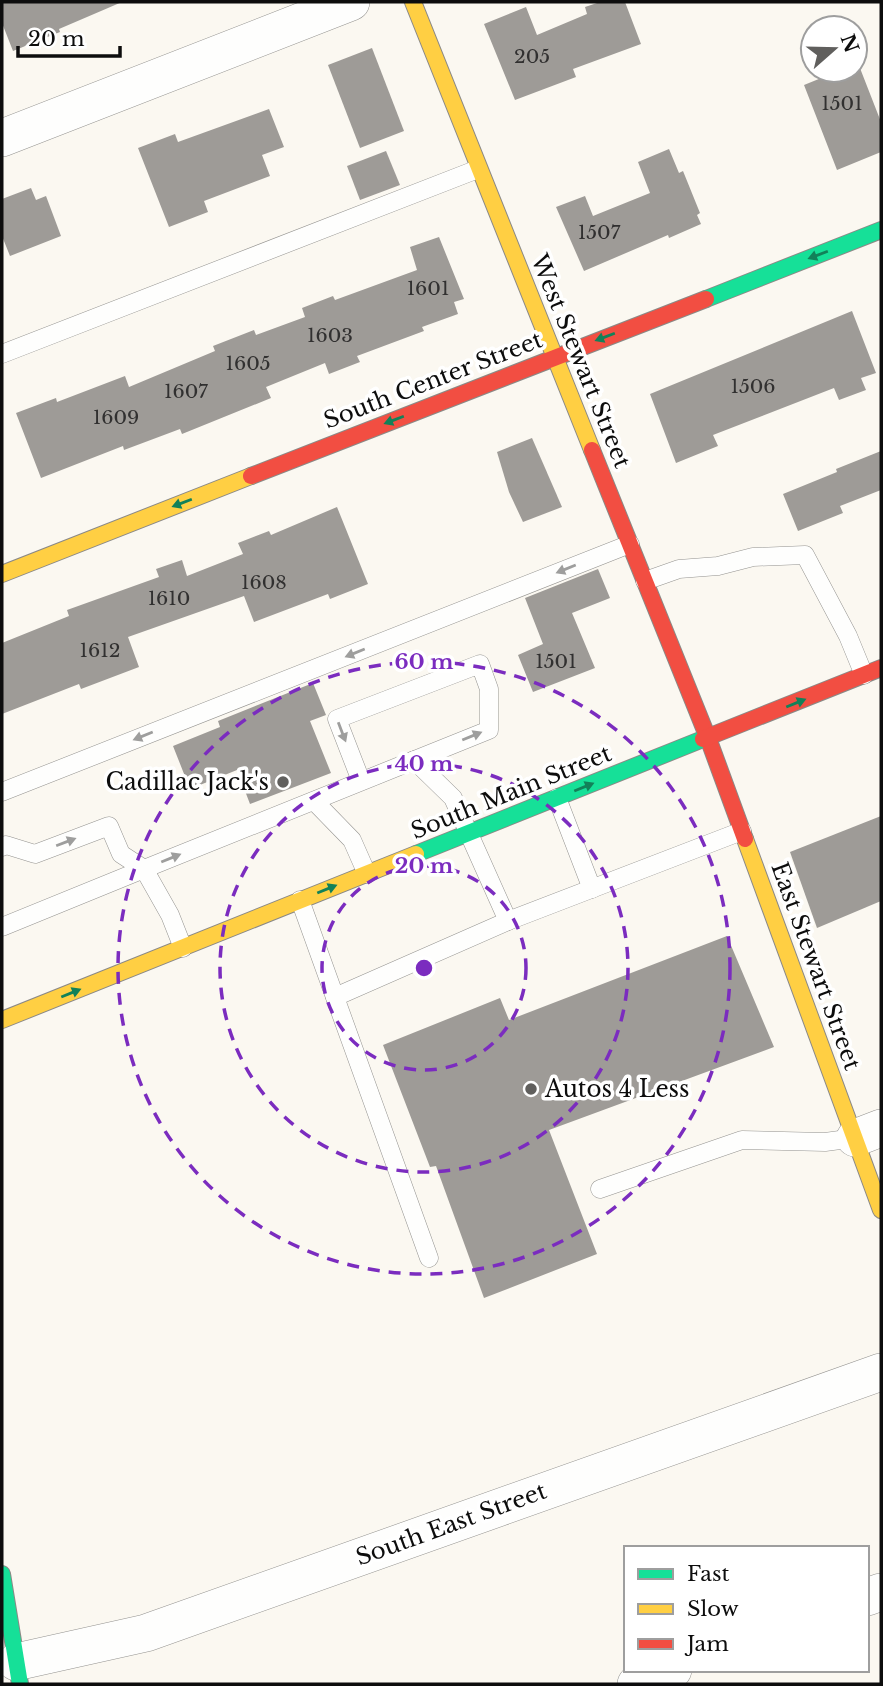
<svg xmlns="http://www.w3.org/2000/svg" width="883" height="1686" font-family="'Libre Baskerville',serif">
<rect width="100%" height="100%" fill="#fbf8f1"/>
<g fill="#9e9b97">
<path d="M2,2H122L59,29L60,32L13,51L2,23Z"/>
<path d="M600,2H625L641,44L573,69L576,77L515,100L484,24L526,7L537,35L587,14L585,7Z"/>
<path d="M372,48L404,131L360,148L328,65Z"/>
<path d="M858,63L881,122V152L837,170L804,85L841,70H855V65Z"/>
<path d="M269,109L284,147L262,155L270,176L204,201L208,212L169,227L138,148L175,134L178,142Z"/>
<path d="M669,149L679,173L683,171L700,213L697,215L701,224L669,238L668,235L584,271L556,207L585,196L593,216L650,193L638,162Z"/>
<path d="M386,151L400,185L360,200L347,166Z"/>
<path d="M31,188L36,200L46,196L61,236L10,256L2,236V199Z"/>
<path d="M439,237L464,299L454,302L458,314L422,327L424,331L357,356L360,362L329,374L325,363L266,387L271,398L182,434L180,429L124,450L123,446L41,478L16,413L56,398L57,402L125,376L129,387L215,351L213,346L254,330L256,335L305,317L302,308L333,296L335,300L417,270L410,247Z"/>
<path d="M852,311L876,373L861,378L866,390L839,400L834,388L713,435L718,446L676,463L650,394Z"/>
<path d="M532,438L562,507L523,522L509,492L497,452Z"/>
<path d="M881,451V490L840,506L843,513L798,531L783,494L837,472L836,469Z"/>
<path d="M337,507L368,584L330,599L328,594L254,622L244,596L128,637L139,667L81,689L79,684L2,714V643L69,616L67,610L159,577L156,569L182,560L187,576L243,554L238,543L269,531L271,535Z"/>
<path d="M598,569L610,598L572,613L595,668L533,692L518,655L543,644L525,598Z"/>
<path d="M313,683L326,715L310,721L331,773L250,804L237,770L190,789L173,746L220,727L218,721Z"/>
<path d="M881,816V901L817,928L790,852Z"/>
<path d="M727,936L774,1047L549,1130L597,1254L484,1298L436,1166L430,1167L383,1045L500,998L509,1020Z"/>
</g>
<g fill="none" stroke-linecap="round" stroke-linejoin="round">
<g stroke="#949390" stroke-width="19">
<g id="lane">
<path d="M2,354L478,169"/>
<path d="M645,581L679,569L718,566L753,557L805,555L848,636L864,675"/>
<path d="M414,760L453,798L508,921L742,831"/>
<path d="M2,792L630,544"/>
<path d="M557,798L592,889"/>
<path d="M314,801L352,840L367,874"/>
<path d="M2,847L6,845L35,854L109,826L121,854L144,869"/>
<path d="M300,900L429,1258"/>
<path d="M2,927L144,869"/>
<path d="M183,948L170,915L144,869L489,730V689L480,664L337,719L361,781"/>
<path d="M335,997L508,921"/>
<path d="M600,1189L742,1140L825,1142L855,1138"/>
</g>
</g>
<g stroke="#949390" stroke-width="38">
<g id="street">
<path d="M2,138L351,2"/>
<path d="M855,1138L881,1128"/>
<path d="M867,1597L881,1592"/>
<path d="M16,1662L146,1633L881,1372"/>
<path d="M636,1684L673,1670"/>
</g>
</g>
<g stroke="#8b8986" stroke-width="18">
<g id="fast">
<path d="M706,299L881,230"/>
<path d="M416,854L703,739"/>
<path d="M2,1574L20,1684"/>
</g>
</g>
<g stroke="#8b8986" stroke-width="18">
<g id="slow">
<path d="M413,2L592,450"/>
<path d="M2,574L251,476"/>
<path d="M745,839L881,1210"/>
<path d="M2,1020L416,854"/>
</g>
</g>
<g stroke="#8b8986" stroke-width="18">
<g id="jam">
<path d="M592,450L708,738L745,839"/>
<path d="M251,476L706,299"/>
<path d="M703,739L881,668"/>
</g>
</g>
<use href="#lane" stroke="#fefefd" stroke-width="18"/>
<use href="#street" stroke="#fefefd" stroke-width="37"/>
<use href="#fast" stroke="#16e098" stroke-width="16"/>
<use href="#slow" stroke="#ffcf43" stroke-width="16"/>
<use href="#jam" stroke="#f24e42" stroke-width="16"/>
</g>
<defs><path id="oneway-solid" d="M-6-.8H1V-3.2L6.5 0L1 3.2V.8H-6Z" transform="scale(1.75)"/></defs>
<g fill="#128159">
<use href="#oneway-solid" transform="translate(818 255) rotate(159)"/>
<use href="#oneway-solid" transform="translate(605 337) rotate(159)"/>
<use href="#oneway-solid" transform="translate(394 420) rotate(159)"/>
<use href="#oneway-solid" transform="translate(182 503) rotate(159)"/>
<use href="#oneway-solid" transform="translate(796 703) rotate(-22)"/>
<use href="#oneway-solid" transform="translate(584 787) rotate(-22)"/>
<use href="#oneway-solid" transform="translate(327 889) rotate(-22)"/>
<use href="#oneway-solid" transform="translate(71 993) rotate(-22)"/>
</g>
<g fill="#9e9e9d">
<use href="#oneway-solid" transform="translate(566 569) rotate(158)"/>
<use href="#oneway-solid" transform="translate(355 653) rotate(158)"/>
<use href="#oneway-solid" transform="translate(342 732) rotate(69)"/>
<use href="#oneway-solid" transform="translate(143 736) rotate(158)"/>
<use href="#oneway-solid" transform="translate(472 736) rotate(-22)"/>
<use href="#oneway-solid" transform="translate(66 842) rotate(-21)"/>
<use href="#oneway-solid" transform="translate(171 858) rotate(-22)"/>
</g>
<g fill="none" stroke="#7b2cbf" stroke-width="3.5" stroke-dasharray="12 9">
<circle cx="424" cy="968" r="102"/>
<circle cx="424" cy="968" r="204"/>
<circle cx="424" cy="968" r="306"/>
</g>
<g fill="#605f5d" stroke="#fff" stroke-width="2.5">
<circle cx="283" cy="782" r="7"/>
<circle cx="531" cy="1089" r="7"/>
</g>
<g text-anchor="middle" stroke-width="7" stroke-linejoin="round" paint-order="stroke">
<g font-size="19" fill="#313030">
<text x="532" y="63">205</text>
<text x="842" y="110">1501</text>
<text x="599" y="239">1507</text>
<text x="428" y="295">1601</text>
<text x="330" y="342">1603</text>
<text x="248" y="370">1605</text>
<text x="753" y="393">1506</text>
<text x="186" y="398">1607</text>
<text x="116" y="424">1609</text>
<text x="264" y="589">1608</text>
<text x="169" y="605">1610</text>
<text x="100" y="657">1612</text>
<text x="556" y="668">1501</text>
</g>
<g font-size="23" fill="#0d0d0d" stroke="#fff">
<text transform="translate(581 361) rotate(68)" y="8">West Stewart Street</text>
<text transform="translate(433 380) rotate(-21)" y="8">South Center Street</text>
<text transform="translate(511 792) rotate(-22)" y="8">South Main Street</text>
<text transform="translate(816 966) rotate(70)" y="8">East Stewart Street</text>
<text transform="translate(451 1524) rotate(-20)" y="8">South East Street</text>
</g>
<g font-size="23" fill="#0d0d0d" stroke="#fff" text-anchor="end">
<text x="269" y="790">Cadillac Jack's</text>
<text x="545" y="1097" text-anchor="start">Autos 4 Less</text>
</g>
</g>
<circle cx="424" cy="968" r="10" fill="#7b2cbf" stroke="#fff" stroke-width="3.5"/>
<g font-size="21" text-anchor="middle" font-weight="bold" fill="#7b2cbf" stroke="#fff" stroke-width="7" stroke-linejoin="round" paint-order="stroke">
<text x="424" y="669">60 m</text>
<text x="424" y="771">40 m</text>
<text x="424" y="873">20 m</text>
</g>
<rect width="883" height="1686" fill="none" stroke="#0d0d0d" stroke-width="7"/>
<rect x="624" y="1546" width="245" height="126" fill="#ffffff" stroke="#9e9e9e" stroke-width="2"/>
<rect x="638" y="1569" width="35" height="10" fill="#16e098" stroke="#9e9e9e" stroke-width="2"/>
<text x="687" y="1581" font-size="21" fill="#0d0d0d">Fast</text>
<rect x="638" y="1604" width="35" height="10" fill="#ffcf43" stroke="#9e9e9e" stroke-width="2"/>
<text x="687" y="1616" font-size="21" fill="#0d0d0d">Slow</text>
<rect x="638" y="1639" width="35" height="10" fill="#f24e42" stroke="#9e9e9e" stroke-width="2"/>
<text x="687" y="1651" font-size="21" fill="#0d0d0d">Jam</text>
<g transform="translate(834 49) rotate(70)"><circle r="33" fill="#ffffff" stroke="#9e9e9e" stroke-width="2"/>
<path d="M0-5L12 26L0 18L-12 26Z" fill="#605f5d"/>
<text y="-10" font-size="19" font-weight="bold" text-anchor="middle" fill="#0d0d0d">N</text>
</g>
<path d="M18 46v10h102v-10" fill="none" stroke="#0d0d0d" stroke-width="3.5"/>
<text x="28" y="46" font-size="21" fill="#0d0d0d" stroke="#ffffff" stroke-width="5" paint-order="stroke">20 m</text>
</svg>
